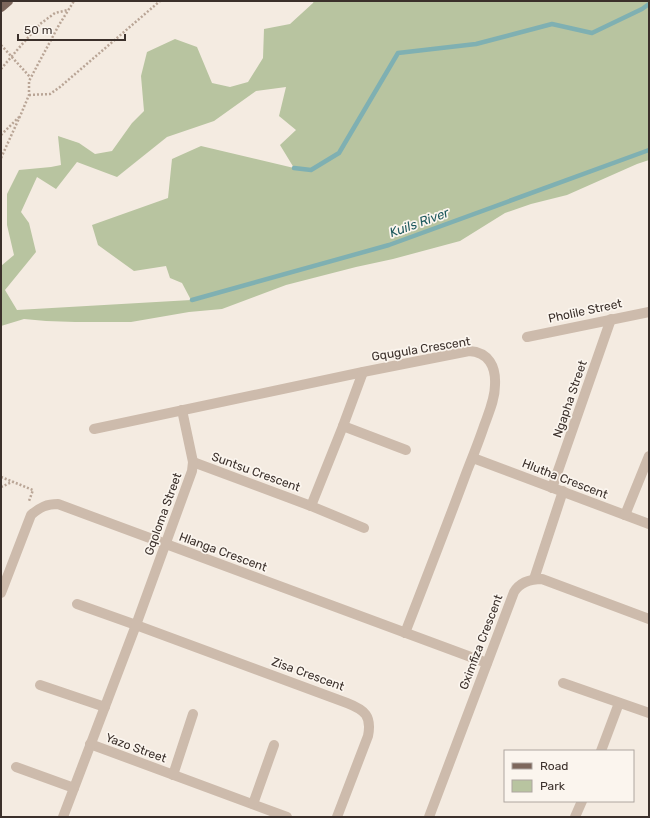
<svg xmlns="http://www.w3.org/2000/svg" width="650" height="818" font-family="Rubik,sans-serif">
<rect width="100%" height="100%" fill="#f4ebe1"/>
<path fill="#b8c4a0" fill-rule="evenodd" d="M314,1H649V160L637,164L567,195L531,204L505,213L460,241L393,259L356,267L286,285L222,309L189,312L131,322H75L46,321L24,319L1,326V266L14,255L7,225V194L19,170L51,167L61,165L58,136L79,143L95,154L112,151L132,123L144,111L141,76L147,52L175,39L197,47L212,83L230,87L248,82L263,58L264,29L290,24L313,3ZM286,87L279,116L296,130L280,145L294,168L201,146L172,159L168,198L92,225L98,245L134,271L166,266L170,278L182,283L191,300L17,310L5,290L36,252L29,223L21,212L37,177L56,189L77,162L117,177L167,137L214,121L256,91Z"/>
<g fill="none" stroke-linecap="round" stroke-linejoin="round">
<g stroke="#7fb0b2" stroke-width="4.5">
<path d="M294,168L311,170L339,153L398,53L476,44L552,24L592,33L642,9L649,4"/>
<path d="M192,300L389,245L649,150"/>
</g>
<g stroke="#b9a596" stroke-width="2.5" stroke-dasharray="2 2" stroke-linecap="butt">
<path d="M1,45L30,77"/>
<path d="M1,69L18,49L40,24L55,13L68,10"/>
<path d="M29,95L50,94L60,87L160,1"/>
<path d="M1,135L19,117"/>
<path d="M1,158L21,114L29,95V81L59,25L74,1"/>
<path d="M1,477L33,490L29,501"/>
<path d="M1,487L12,482"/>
</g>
<g stroke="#cdbbac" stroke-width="10">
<path d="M527,337L649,312"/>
<path d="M343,426L406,450"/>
<path d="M94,429L363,372L469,351C489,352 496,367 495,385C495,399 489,412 484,426C479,441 473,456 467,471C447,525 426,579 405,633"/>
<path d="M473,458L649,524"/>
<path d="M193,462L311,506L364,528"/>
<path d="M552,488L611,319"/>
<path d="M311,506L343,426L363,372"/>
<path d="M625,515L649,456"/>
<path d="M534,579L563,491"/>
<path d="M1,593L31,515C40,507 47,504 58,504L487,663"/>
<path d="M77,604L136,625L347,703C365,710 372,716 368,736L337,817"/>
<path d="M563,683L649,713"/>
<path d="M40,685L105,707"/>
<path d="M90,744L287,817"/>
<path d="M601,751L619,703"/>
<path d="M16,767L74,788"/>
<path d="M173,775L193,714"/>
<path d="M253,804L274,745"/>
<path d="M63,817L136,625L192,471L193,462L182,410"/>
<path d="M429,817L514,592C520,582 530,579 542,579L649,619"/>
<path d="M575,817L582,801"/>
</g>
<path stroke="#7d675c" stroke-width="10" d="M1,7L8,1"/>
</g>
<g text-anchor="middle" stroke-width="3.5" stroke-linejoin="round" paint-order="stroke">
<g font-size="12" fill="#3b302b" stroke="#fbf5ee">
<text transform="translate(585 311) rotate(-12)" y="4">Pholile Street</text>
<text transform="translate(421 349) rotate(-9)" y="4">Gqugula Crescent</text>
<text transform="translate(570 399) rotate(-71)" y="4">Ngapha Street</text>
<text transform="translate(256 472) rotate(20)" y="4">Suntsu Crescent</text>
<text transform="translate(565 479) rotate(21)" y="4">Hlutha Crescent</text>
<text transform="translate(163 514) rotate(-70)" y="4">Gqoloma Street</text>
<text transform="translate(223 552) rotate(20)" y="4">Hlanga Crescent</text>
<text transform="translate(481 642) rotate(-69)" y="4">Gximfiza Crescent</text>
<text transform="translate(308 674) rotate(20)" y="4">Zisa Crescent</text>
<text transform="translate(136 748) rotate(20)" y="4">Yazo Street</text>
</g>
<g font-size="13" font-style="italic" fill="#1f5a5e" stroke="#fbf5ee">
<text transform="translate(419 222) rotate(-20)" y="5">Kuils River</text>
</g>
</g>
<rect width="650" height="818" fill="none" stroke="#3b302b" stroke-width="4"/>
<rect x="504" y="750" width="130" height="52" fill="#fbf5ee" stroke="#aea6a0"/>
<rect x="512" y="763" width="20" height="6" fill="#7d675c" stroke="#aea6a0"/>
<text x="540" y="770" font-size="12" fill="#3b302b">Road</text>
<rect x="512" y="780" width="20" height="12" fill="#b8c4a0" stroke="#aea6a0"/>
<text x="540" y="790" font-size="12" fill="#3b302b">Park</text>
<path d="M18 34v6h107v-6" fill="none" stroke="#3b302b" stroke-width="2"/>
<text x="24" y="34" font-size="12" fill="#3b302b" stroke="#fbf5ee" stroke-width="3" paint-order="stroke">50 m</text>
</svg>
